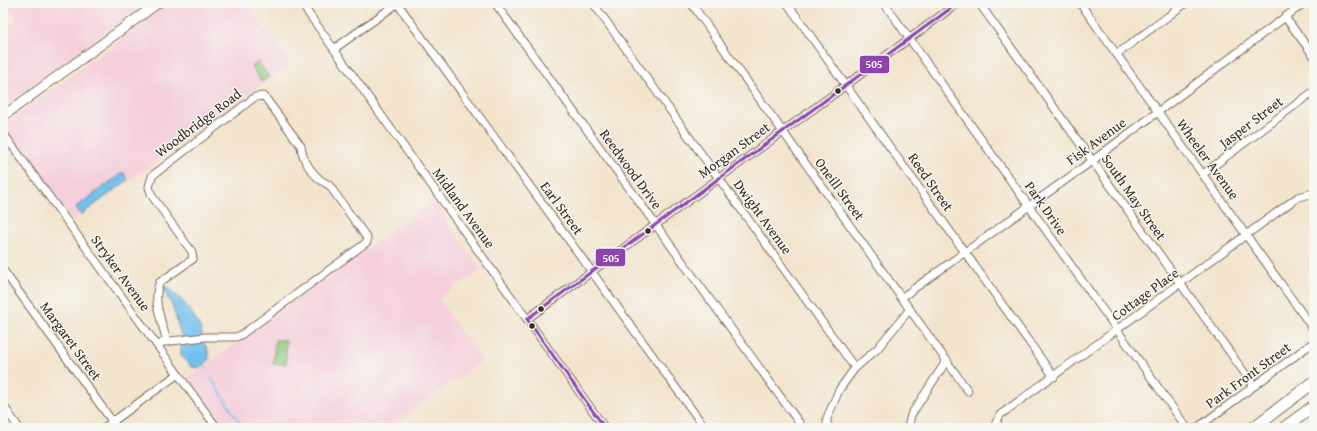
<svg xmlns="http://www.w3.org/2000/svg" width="1317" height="431" font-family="'Gentium Book Plus',serif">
<rect width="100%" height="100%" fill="#f6f6f2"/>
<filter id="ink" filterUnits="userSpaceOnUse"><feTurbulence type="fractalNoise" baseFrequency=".025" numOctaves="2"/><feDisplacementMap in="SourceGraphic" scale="8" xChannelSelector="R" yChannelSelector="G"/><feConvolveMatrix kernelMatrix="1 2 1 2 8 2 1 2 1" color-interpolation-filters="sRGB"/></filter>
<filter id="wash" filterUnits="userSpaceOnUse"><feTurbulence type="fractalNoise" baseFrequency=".012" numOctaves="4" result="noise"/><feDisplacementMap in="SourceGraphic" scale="16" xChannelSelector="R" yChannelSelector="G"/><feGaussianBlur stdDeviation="0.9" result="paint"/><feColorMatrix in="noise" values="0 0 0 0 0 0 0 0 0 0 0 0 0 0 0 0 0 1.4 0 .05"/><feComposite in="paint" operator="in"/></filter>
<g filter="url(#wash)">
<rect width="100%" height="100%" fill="#f3e4cd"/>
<g fill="#f5cfdb">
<path d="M5,3H145L3,107V32L18,20Z"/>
<path d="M170,3H245L290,64L73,221L6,129L5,125Z"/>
<path d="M3,141L11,152L3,158Z"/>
<path d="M432,201L481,269L438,299L482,360L388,428H222L187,379Z"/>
</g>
<g fill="#8ecc83" stroke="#647b50">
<path d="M258,62L269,77L262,82L251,67Z"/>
<path d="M275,340H286V364H273Z"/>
<path d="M1314,418V428H1301Z"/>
</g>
<g fill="#71c0ec" stroke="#567585">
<path d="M123,172L128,180L81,215L76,207Z"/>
<path d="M166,287C179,293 195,316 201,329C203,332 201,337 203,341C207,349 214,357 204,365C199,368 197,368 192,367L181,356V335L172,305L163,289Z"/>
</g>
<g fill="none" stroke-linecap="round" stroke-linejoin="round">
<g stroke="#71c0ec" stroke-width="1.5">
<path d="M203,365L206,369"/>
<path d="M211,378L243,428"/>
</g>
</g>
</g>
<g filter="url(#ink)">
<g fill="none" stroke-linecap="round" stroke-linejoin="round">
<g stroke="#7b6b5b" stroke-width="9">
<g id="minor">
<path d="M301,3L605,428"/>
<path d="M397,3L705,428"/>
<path d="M495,3L803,428"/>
<path d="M593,3L855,368"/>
<path d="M691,3L968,391"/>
<path d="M787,3L1054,377"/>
<path d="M884,3L1187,428"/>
<path d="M979,3L1254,386"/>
<path d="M1080,3L1314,330"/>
<path d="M1285,17L1314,56"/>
<path d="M334,49L398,3"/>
<path d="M1117,54L1186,3"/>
<path d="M3,133L217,428"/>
<path d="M1203,174L1314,91"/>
<path d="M3,270L117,428"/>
<path d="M901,298L1092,161L1304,3"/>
<path d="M527,319L958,3"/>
<path d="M158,346L163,342L205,337H236L241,335L367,242V238L329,185C315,179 302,161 301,146L264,96L255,97L152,176L149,187L152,196L192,252L193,259L160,282C151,300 163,324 167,342"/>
<path d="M3,405L19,428"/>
<path d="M104,428L178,374"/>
<path d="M827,428V418L839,390L855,368L877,349L910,309"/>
<path d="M908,428L911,415L947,360"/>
<path d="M997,428L996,423L1000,415L1298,197L1314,193"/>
<path d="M1197,428L1314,342"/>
</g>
</g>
<g stroke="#7b6b5b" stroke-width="11">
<path id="major" d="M3,116L158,3"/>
</g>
<g stroke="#7b6b5b" stroke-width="13">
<g id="highway">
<path d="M1253,428L1314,382"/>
<path d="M1284,428L1314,406"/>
</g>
</g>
<use href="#minor" stroke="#fff" stroke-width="7"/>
<use href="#major" stroke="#fff" stroke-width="9"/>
<use href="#highway" stroke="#fff" stroke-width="11"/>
<g stroke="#f6f6f2" stroke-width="6">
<g id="bus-1">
<path d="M527,319L958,3"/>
<path d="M527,319L605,428"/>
</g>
</g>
<use href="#bus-1" stroke="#8e44ad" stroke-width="3"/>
</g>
</g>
<g fill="#3b2a1e" stroke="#f6f6f2" stroke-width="1.5">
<circle cx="838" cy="91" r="3.5"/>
<circle cx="648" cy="231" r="3.5"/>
<circle cx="541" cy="309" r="3.5"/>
<circle cx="532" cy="326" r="3.5"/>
</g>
<g text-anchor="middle" stroke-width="3" stroke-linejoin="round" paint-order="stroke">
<g font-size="14" fill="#3b2a1e" stroke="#f6f6f2">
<text transform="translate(1251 122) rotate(-37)" y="5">Jasper Street</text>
<text transform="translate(198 123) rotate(-37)" y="5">Woodbridge Road</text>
<text transform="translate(1096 141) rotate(-36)" y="5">Fisk Avenue</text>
<text transform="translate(734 150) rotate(-36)" y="5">Morgan Street</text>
<text transform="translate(1208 159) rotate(54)" y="5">Wheeler Avenue</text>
<text transform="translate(631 169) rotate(54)" y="5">Reedwood Drive</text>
<text transform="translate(931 182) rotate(55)" y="5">Reed Street</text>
<text transform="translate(840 189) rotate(54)" y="5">Oneill Street</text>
<text transform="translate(1134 197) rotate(55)" y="5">South May Street</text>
<text transform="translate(464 208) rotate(54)" y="5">Midland Avenue</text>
<text transform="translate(562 208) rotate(54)" y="5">Earl Street</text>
<text transform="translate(1046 208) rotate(55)" y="5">Park Drive</text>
<text transform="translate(763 217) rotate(54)" y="5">Dwight Avenue</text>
<text transform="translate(121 273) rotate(54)" y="5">Stryker Avenue</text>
<text transform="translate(1145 294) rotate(-36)" y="5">Cottage Place</text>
<text transform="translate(71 341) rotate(54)" y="5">Margaret Street</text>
<text transform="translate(1248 375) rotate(-36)" y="5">Park Front Street</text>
</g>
</g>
<g stroke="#f6f6f2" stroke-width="1.5">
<rect x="859" y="55" width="31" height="19" rx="4" fill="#8e44ad"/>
<rect x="595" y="248" width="31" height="19" rx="4" fill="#8e44ad"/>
</g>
<g font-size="11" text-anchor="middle" font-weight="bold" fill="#fff">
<text x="874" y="68">505</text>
<text x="611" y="262">505</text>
</g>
<rect width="1317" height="431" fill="none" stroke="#f6f6f2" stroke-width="16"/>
</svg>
